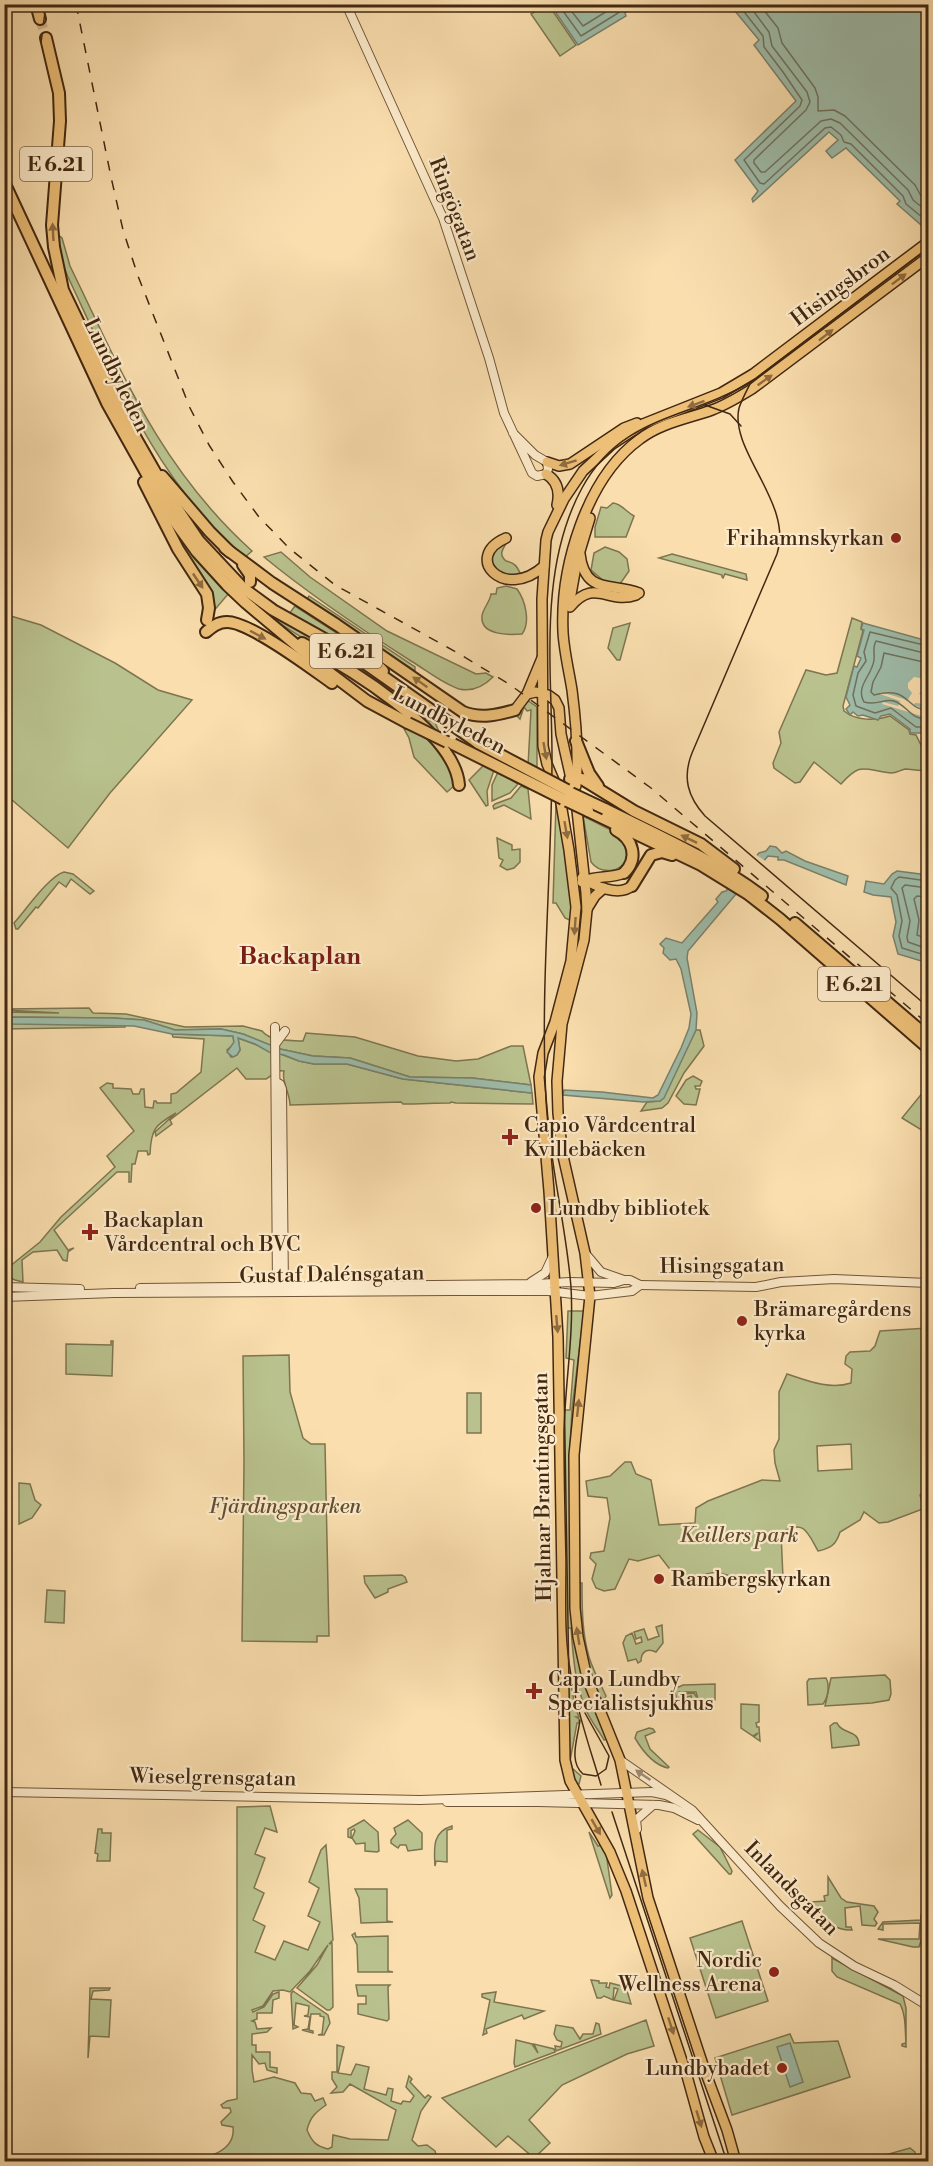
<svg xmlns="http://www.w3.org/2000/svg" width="933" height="2166" font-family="'Libre Bodoni',serif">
<rect width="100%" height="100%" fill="#fadeae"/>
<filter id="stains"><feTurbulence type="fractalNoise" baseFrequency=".00333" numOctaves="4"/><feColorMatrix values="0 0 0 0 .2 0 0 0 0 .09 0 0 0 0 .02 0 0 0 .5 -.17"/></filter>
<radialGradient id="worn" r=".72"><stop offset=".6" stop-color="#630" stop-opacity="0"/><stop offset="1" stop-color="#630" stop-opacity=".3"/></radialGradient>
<g fill="#b9c28e" stroke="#7e7550" stroke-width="1.5" fill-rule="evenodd">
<path d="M545,5H553L550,7L576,45L560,56L531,14Z"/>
<path d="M56,233L62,238L70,266C122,373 161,469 252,551L244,558C157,481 116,379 68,277L61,260Z"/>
<path d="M613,503C622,504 626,512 634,516L626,537H595V527L601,507L607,508Z"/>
<path d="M163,511L229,593L212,613Z"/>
<path d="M507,542C503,549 498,554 506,561C515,563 517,566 521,575L515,577L500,576L490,560L491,552Z"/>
<path d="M605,547L619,552L627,559L629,571L620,584L605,582L591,570L594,553Z"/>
<path d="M281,552L310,577L387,631L476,674L486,673L493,677C484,686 472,692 459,689C443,684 426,670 411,661C361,629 310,595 264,557Z"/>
<path d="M672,554L746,574L747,580L725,574L723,578L722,577V575L659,558Z"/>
<path d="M506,586L517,589C525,600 531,622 522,634C510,635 480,636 482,616C483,608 490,602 491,594H496L497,588Z"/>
<path d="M309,596L415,667V671L306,601Z"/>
<path d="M252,601L335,648L412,701L419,714L430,721L434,720L439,732L428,726L344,665L270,617L251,602Z"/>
<path d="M295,606L346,639L364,654L363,656L289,614Z"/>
<path d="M4,614L41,625L115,663L158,690L192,700L110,793L68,848L5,794Z"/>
<path d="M852,618L862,622L861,629L863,631L843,706L844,711C856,721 876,721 890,716L909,730L910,734L916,735L921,745L928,747V770C919,772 913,769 905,769C900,770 897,773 891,773C863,770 862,761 841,784L814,762L800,782L795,783L774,768L773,763L781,743L779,732L806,670L826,675L837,673Z"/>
<path d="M630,623L620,660H617L608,648L613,628Z"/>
<path d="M527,700L537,707V771L528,766L531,710L527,711L524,707L520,719L515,714Z"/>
<path d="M402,725C434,742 447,747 455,785L447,792L414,757L409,738Z"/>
<path d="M484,765L494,770L487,791L488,805L486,806L469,780Z"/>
<path d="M498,772L518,784L510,793L492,801V785Z"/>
<path d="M521,786L528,789L531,819L504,805L494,809L493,806L495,804L511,798Z"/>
<path d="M556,803L559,804L571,883L572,921L565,918L556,903H553Z"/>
<path d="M583,816L617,833L627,843C627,848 628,854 627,858C621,874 600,874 591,862Z"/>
<path d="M497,838L512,845V850L520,849V862L514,868L507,870L500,866L503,860L499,858Z"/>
<path d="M64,872L73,874L94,891L90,894L71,879L66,887L59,882L38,908L36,907L18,929H16L14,923C25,911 49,876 64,872Z"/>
<path d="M89,1008L93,1013L126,1014L185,1027L243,1026L262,1031C271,1042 290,1040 303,1041L306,1033L355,1037L418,1056L456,1061L478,1059L511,1046H523L531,1085L472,1078L410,1077L350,1058L313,1056L280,1049L243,1034L221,1029L175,1030L144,1020L113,1018L5,1017L4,1012L59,1013L5,1010V1009Z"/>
<path d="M5,1023L125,1025V1027L5,1029Z"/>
<path d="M696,1030H700L704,1046L684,1073L668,1103L662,1108L641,1111L647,1102L660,1101Z"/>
<path d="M172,1034L233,1036L234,1044L227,1050L231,1057L237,1055L240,1050L238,1038L299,1061L314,1064H347L403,1079L532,1093L533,1104L456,1103L451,1102L450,1103C434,1103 421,1104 403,1104L401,1102L290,1105C290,1093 281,1081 284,1071C276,1069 272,1076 266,1079H246L237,1068L170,1120L172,1124L156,1136L155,1132L176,1113C155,1125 151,1129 150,1154L148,1155L147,1151H138L135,1164H132L131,1182H129V1172H117L54,1230L68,1250L74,1248L68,1252L67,1261L63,1260L57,1250L33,1252L22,1260L23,1282L15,1280L5,1275L4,1271L40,1242L61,1217L115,1167L107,1156L134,1131L100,1088L107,1083L113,1084V1088L131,1089L133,1094H139L141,1089H144L145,1107L153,1108L154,1101H156L157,1103H171V1094L176,1093L201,1072L204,1039L173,1037Z"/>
<path d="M693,1076L702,1081L700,1086H695L696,1089H700L696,1105L684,1104L676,1096L686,1080Z"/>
<path d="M928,1086V1134L902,1118Z"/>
<path d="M568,1311H584L572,1409L570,1446L573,1627L578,1660L584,1679L607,1739L604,1740C599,1731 591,1721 587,1712C575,1686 573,1656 571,1628H565L564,1410H570L574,1360L566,1358Z"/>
<path d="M928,1328V1486L920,1495L923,1506L928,1507L888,1522L879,1523L864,1512L860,1520L840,1532C836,1545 831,1548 818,1551C808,1533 804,1518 781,1533L783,1578L774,1582L756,1583L716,1572L702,1575L690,1584L679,1581L659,1555L638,1561L629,1559L615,1589L604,1591L596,1588L592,1579L596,1564L590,1558L591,1553L604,1551L610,1518L607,1498L588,1496L586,1481L610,1476L625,1462H631L636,1474L651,1480L659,1525L695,1523L696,1508L708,1501L762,1480L780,1481L775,1463L774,1450L779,1439V1392L787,1374C808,1381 830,1390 851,1383L852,1369L845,1364L846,1356L850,1352L870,1351L875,1346L880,1331ZM851,1444L852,1469L818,1471L817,1446Z"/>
<path d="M111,1341H113L112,1376L66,1374V1344L111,1345Z"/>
<path d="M289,1355L290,1392L303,1438L311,1444H325L329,1636H317V1642L242,1641L244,1462L243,1356Z"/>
<rect x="467" y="1393" width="14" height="40"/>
<path d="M19,1483L30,1484L35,1500L41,1505L32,1518L19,1524Z"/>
<path d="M402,1575L405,1577L407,1582L388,1589V1592L375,1598L365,1583L364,1576Z"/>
<path d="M578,1583H582C582,1608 582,1633 589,1657C593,1670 600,1683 606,1696L603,1702L604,1710L588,1670L581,1633Z"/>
<path d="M47,1590L65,1591L64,1623L45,1622Z"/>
<path d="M662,1625L663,1643L656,1652C648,1648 641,1651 641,1661L638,1663L636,1659L628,1661L623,1643L626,1636L632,1633L636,1644L642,1642L641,1637L636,1639L634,1632L644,1629L648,1640L659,1636L656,1627Z"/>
<path d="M568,1666L575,1707L579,1717H576L579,1719V1723H577L570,1761L572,1768L581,1776L579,1784H575L570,1769Z"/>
<path d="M885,1675L890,1680L891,1694L889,1700L872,1703L825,1706L831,1678Z"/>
<path d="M826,1678C830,1685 828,1698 823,1704L808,1705L807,1682L809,1679Z"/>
<path d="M715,1684V1700L699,1703L696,1692H680L683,1694L694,1693L697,1698V1703L696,1700H692L691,1696L677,1700L674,1689L675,1686L679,1687L683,1685Z"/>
<path d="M741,1704L759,1705V1722L756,1723L757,1727H759L760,1741L754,1737L758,1733L753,1736L741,1728Z"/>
<path d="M834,1723H837C842,1735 859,1729 859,1745L832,1748L830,1726Z"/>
<path d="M649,1728L653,1729L655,1732L645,1736L650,1749L669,1767L668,1768C654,1765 642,1750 635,1738L637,1732Z"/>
<path d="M270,1806L277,1832L265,1828L255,1854L265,1858L254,1888L264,1893L253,1920L265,1926L255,1952L275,1960L284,1941L308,1950L320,1922L308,1916L319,1888L309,1882L321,1850L326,1845L333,1940L329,1944L332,1943L333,2007L330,2010H327L297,1988L317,1965L328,1945L310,1971L290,1992L283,1990L273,1991L263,2006L252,2010L253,2012L264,2007L273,1994L279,1992V1998L273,2000L272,2013H257V2019L252,2021L255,2022L257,2029L271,2028L267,2032L252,2034V2045H256V2052H270V2067L277,2068V2073L267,2070L265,2063L259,2064L252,2055V2070L254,2082L274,2077L295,2083L301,2093L311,2094L315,2101L323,2098L326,2105C316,2112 310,2117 307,2130C312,2142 316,2146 328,2149L332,2147L333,2135L350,2139L388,2140L396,2110L350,2084L343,2092L331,2093L337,2087L332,2079V2072H337V2045L344,2047L338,2073L351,2075L356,2064L369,2067L364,2089L386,2095L388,2088L393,2089L391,2101L401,2104L403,2101L410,2102L414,2096L406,2087L409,2076L412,2079L410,2082L425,2098L428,2095L431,2097L421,2111L412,2140L418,2146L427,2145L435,2151L438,2161H182C202,2159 236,2154 233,2127L222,2125L221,2122L231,2112L230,2108H223L221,2105L227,2101L237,2099V1807Z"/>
<path d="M364,1820L378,1832L379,1851L377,1852L365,1851V1843L356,1844L352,1838L355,1831L354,1829L351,1831V1838L348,1837V1829Z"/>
<path d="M408,1820L422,1833V1849L408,1851L406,1845H400L398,1848L391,1843V1840L396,1834L394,1828Z"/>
<path d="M452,1826V1829L447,1830V1862L436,1861L435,1866C434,1848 432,1832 452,1826Z"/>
<path d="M98,1829H102V1833H111L110,1861H97L98,1854L95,1853Z"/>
<path d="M698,1830L720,1847L732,1871L731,1874H729L693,1834Z"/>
<path d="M589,1832L598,1846L601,1845L606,1852L612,1895L610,1898Z"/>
<path d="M828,1877L841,1898L847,1902L874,1906L878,1912L874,1919L877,1923L875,1926L862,1925L860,1906L845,1908L846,1927H851L852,1930C830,1931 821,1914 806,1902V1899L811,1902L825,1901L824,1896L828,1895Z"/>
<path d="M355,1889H387V1921L393,1922L361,1923L359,1898Z"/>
<path d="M926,1914L925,1928L919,1947H913L878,1939H919L920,1923L883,1924V1930L878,1929L883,1922L921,1920V1915Z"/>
<path d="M742,1921L768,2001L716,2018L690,1938Z"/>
<path d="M355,1933L356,1937L388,1936V1971L393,1972H358L357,1945L352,1935Z"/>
<path d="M832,1958L903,1996L906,2008V2047L902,2046V2044L906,2043C905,2030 906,2015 900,2004L837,1977L832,1971Z"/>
<path d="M591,1980L599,1981V1983H607L606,1987L609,1988L610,1983L626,1987L631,2004L614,2000L618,1989L614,1988L613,2000L604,1996L601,1998H597Z"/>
<path d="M356,1985H390L388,1987L389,2019L387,2021L358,2014V2004H366V1996H358Z"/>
<path d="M90,1988H110L109,1990L93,1991L91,1999L111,2000L109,2037L90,2036L88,2058Z"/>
<path d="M293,1991L328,2015L330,2023L324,2035H318L322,2034L324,2017L320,2016V2014H311L309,2030L313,2031V2033L302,2030L308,2029L310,2017L304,2016L308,2015L309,2006L296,2003L294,2025L298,2027L293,2029L291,1994Z"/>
<path d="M496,1992L494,2002L544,2011L524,2019L522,2015L486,2029L487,2033L483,2035L490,2000L482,1997V1994Z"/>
<path d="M646,2020L654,2046L627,2054L562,2085L529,2120L550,2143L534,2158L508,2136L496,2147L442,2098Z"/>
<path d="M596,2023L599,2024L601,2034L556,2051L555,2046L561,2047L562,2042L557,2040L554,2034L556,2025L573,2028L580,2039L583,2034H593Z"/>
<path d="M790,2034L794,2043L838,2041L850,2077L732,2115L715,2058Z"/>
<path d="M516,2040L532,2044L538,2053L534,2044L554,2049L555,2052L515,2067L514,2063Z"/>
<path d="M910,2148L915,2152V2161H864Z"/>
</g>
<g fill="#9ebca9" stroke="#79816c" stroke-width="1.5">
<path d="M556,4H636V5L625,13L626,16L578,45L552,7Z"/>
<path d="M730,5H928V231L897,204L900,201L846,148L832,158L826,151L838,140L829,132L753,202L752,199L758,191L735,160L796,101L754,45L759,40Z"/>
<path d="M863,623L928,641V733H910V729L890,714L881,716L878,720L863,715L858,716L853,712L850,715L846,709L850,705L846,697L854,666L857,667L861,658L857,656L864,630L861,629Z"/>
<path d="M770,846L776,847L782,853L786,851L805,861L848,876L846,885L784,860H778V857L768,856L688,951L687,958L697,1013L696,1030L664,1098L660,1101L643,1102L563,1095L564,1090L602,1092L653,1098L658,1095L681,1048L689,1028L691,1014L681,969L676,959L670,960L663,953L664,948L660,944L666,938L682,943L718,902L716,899L722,892L726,891L759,853L766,851Z"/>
<path d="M897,871L928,875V963L898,954L893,936L896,922L891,897L873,895L864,892L866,881L884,884L892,874Z"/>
<path d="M4,1017L113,1018L144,1020L175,1030L221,1029L243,1034L280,1049L313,1056L350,1058L410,1077L472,1078L531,1085L532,1093L403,1079L347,1064H314L299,1061L284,1055L269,1052L255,1044L238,1038L240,1050L237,1055L233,1057L227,1052L234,1042L233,1036L172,1034L134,1026L12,1024L5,1023Z"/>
<path d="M790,2043L803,2082L790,2087L777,2047Z"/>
</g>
<g fill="#fadeae">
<path d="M914,677L920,678L924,682V688L919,694L928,695L924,696L923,702L928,704L915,703L914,705L928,710V718L882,704L883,702L898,706L900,701L880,694L881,692L904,699L907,701L912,693L908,688V683Z"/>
<path d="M755,854L767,862L738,896L726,887Z"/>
</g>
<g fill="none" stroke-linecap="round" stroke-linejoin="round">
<g stroke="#70725d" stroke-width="1.5">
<path d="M558,4L581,36L618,13L626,4"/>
<path d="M566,4L583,26L612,8L615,4"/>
<path d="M738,4L763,36L764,47L783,72L802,100L800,106L744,160L760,183L764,184L825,128L831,127L841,135L844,142L851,144L903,196L906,204L928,222"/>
<path d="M748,4L769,32L772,46L807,92L810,102L806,110L754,160V163L761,172H765L821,121L831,119L840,123L908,190L913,200L928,212"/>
<path d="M759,4L778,28L782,43L815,88L818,97V111L834,110L845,116L915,185L921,196L928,201"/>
<path d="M928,646L870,632L864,652L866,661L858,673L853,695L856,706L875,713L891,708L916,727H928"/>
<path d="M928,654L876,641C872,649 875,653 874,660C872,676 855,686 864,702C878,706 884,698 894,701C908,706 911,720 928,719"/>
<path d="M928,663L884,653L881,667L873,682L871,692L874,695C910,685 905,710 928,710"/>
<path d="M928,881L899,877L895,880L891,888L897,895L902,921L899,936L902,948L928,956"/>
<path d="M928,888L905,885L902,888L910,921L907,937L908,942L928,949"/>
<path d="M928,897L917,896L914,899L919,920L917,935L928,939"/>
</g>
<path stroke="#d5ba8f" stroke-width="10" stroke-dasharray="10 5" stroke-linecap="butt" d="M40,19L46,38"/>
<g stroke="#705638" stroke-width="10">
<g id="minor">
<path d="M346,4L443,218L489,358L504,413L532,473L537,476L546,474L548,469L547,462L535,455L513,433"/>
<path d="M275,1027L277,1289"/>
<path d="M276,1043L285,1031"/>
<path d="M276,1082L280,1084L282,1089L284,1290"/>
<path d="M585,1253L601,1272L624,1280"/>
<path d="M531,1282L545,1273L552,1258"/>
<path d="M640,1285L756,1287L781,1282L834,1279L928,1283"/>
<path d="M4,1287L80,1289"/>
<path d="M140,1288L537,1284L569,1282L614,1283L624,1280H630L640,1285"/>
<path d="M4,1297L114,1293L452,1291H548L590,1296L632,1291L640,1285"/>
<path d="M620,1760L692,1810L780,1906L819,1943L854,1966L894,1985L928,2006"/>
<path d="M4,1792L420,1800L652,1792L666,1795L680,1802"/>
<path d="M447,1802H538L659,1805L674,1808L698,1820"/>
<path d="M637,1829L636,1820L653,1805"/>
</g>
</g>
<g stroke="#422811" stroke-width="12">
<g id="major">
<path d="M547,462L559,466L570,464L624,428L637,423"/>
<path d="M546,474C558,481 560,492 557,505"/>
<path d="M506,538C462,557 504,602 544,566"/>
<path d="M580,554C585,596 613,582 639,593"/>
<path d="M570,600L577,561L590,518"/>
<path d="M570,607C595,577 608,605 636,595"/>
<path d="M527,694L536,692L548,695L555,700L559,708L561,734L576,801L586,893L587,910L584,940L562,1024L557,1081L558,1113L563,1156L585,1253L590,1296L574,1455L575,1608L578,1637L587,1678L620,1760L648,1898L705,2071L727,2130L736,2162"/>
<path d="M515,710L527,694L542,658"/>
<path d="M576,786C579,755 576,721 572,690C569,671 564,651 563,632C560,567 586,478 640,439C661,423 687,419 712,410C726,405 739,397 752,389L928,257"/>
<path d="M582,878C595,886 618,897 632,886"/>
<path d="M582,882C595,875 610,879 624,873"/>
<path d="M587,909L595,896L604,888"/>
<path d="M714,2162L704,2137L687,2076L626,1891L610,1852L570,1781L565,1760L558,1337L549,1191L539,1077L543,1053L555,1022L571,961L576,907L569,850L559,792L547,764L543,746L542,599L546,540L548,532L564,499L583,471L611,445L643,424L721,393L753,374L928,242"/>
</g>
</g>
<g stroke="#422811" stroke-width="14">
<g id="highway">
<path d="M36,4L40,19"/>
<path d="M46,38L59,93L60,121L52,225L54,247L63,290L126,421L170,498L199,541L243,588L273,610L350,653L478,743"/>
<path d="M4,182L107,403L168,512L197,552L227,585L246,603L326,670L367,701L408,723"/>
<path d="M162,476L210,532L230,552"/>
<path d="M144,482L178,549L207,594L209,608L207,620"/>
<path d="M225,548L272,583L337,625L463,712C481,719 497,715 515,710"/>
<path d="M243,565L250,575V582"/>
<path d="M206,632C212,627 218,622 227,622C250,622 311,668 332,683"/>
<path d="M302,643C346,666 455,731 459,785"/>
<path d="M358,645L383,671"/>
<path d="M576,741L589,773L598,786"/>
<path d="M570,779H582L634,811L701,844L734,869"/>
<path d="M605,809C659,836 714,860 762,896"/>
<path d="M588,811L701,865L748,894L780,919L928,1048"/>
<path d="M616,830C633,839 639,858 624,873"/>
<path d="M632,886L651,855L662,852L672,855"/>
<path d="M795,923L928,1037"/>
</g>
</g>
<use href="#minor" stroke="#fceaca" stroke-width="8"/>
<use href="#major" stroke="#edbf77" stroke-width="9"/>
<use href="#highway" stroke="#edbf77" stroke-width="10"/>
<g stroke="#422811" stroke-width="1.5">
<path d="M751,382C747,390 742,399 739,408C729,451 794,504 777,554L692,753C682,778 688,797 705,816L928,1007"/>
<path d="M705,405L730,414L741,426"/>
<path d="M580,1720C578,1738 568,1761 583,1774L596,1776L606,1769L609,1756L585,1713"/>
<path d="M601,1785C590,1748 577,1712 571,1675C564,1637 566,1599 566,1561C565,1518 564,1475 564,1432C565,1383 574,1336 571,1287C566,1224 549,1162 546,1099C540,986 552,871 552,757C552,669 538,569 582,488C622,415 687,420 751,382L928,248"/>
<path d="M612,1812L727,2162"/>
</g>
<g stroke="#422811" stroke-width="1.5" stroke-dasharray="10 10" stroke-linecap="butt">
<path d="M76,4L111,177L123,230L138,276L190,408L209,445L233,482L259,517L289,548L335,585L456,652L509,684L651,788L928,1024"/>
<path d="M41,43L46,4"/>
</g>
<g stroke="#422811" stroke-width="14" stroke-linecap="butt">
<g id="highway-bridge">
<path d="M408,723L447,742"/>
<path d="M478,743L567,790"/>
<path d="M453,744L563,799"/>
<path d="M571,793L605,809"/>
<path d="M567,801L588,811"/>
</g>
</g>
<use href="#highway-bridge" stroke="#edbf77" stroke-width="10"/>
</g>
<defs><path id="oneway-solid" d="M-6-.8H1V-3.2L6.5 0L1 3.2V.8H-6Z" transform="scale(1.5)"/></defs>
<g fill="#8f6c3f">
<use href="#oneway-solid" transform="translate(53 232) rotate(-93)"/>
<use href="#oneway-solid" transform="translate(899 279) rotate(-37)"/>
<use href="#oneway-solid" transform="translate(826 335) rotate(-38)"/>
<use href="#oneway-solid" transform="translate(765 380) rotate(-35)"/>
<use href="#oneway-solid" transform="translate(696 404) rotate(160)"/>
<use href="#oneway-solid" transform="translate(568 463) rotate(163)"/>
<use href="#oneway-solid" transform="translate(198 581) rotate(56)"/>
<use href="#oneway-solid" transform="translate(258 635) rotate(28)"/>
<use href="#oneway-solid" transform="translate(420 682) rotate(-145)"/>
<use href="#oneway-solid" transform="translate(545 751) rotate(80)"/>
<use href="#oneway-solid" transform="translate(566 830) rotate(80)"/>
<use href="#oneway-solid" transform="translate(689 839) rotate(-154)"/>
<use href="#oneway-solid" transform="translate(575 926) rotate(94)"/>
<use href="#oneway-solid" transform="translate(557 1324) rotate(85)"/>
<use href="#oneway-solid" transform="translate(578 1408) rotate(-84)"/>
<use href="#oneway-solid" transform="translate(578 1636) rotate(-99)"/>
<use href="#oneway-solid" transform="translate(596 1827) rotate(60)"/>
<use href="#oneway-solid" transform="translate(644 1878) rotate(-103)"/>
<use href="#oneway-solid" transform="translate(671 2026) rotate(72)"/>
<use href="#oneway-solid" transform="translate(699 2119) rotate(73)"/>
</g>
<use fill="#9f896e" href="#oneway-solid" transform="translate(643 1775) rotate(-146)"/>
<g fill="#8f2418" stroke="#fceaca" stroke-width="2">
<circle cx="896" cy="538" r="6"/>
<path d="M507 1128h6v6h6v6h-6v6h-6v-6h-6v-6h6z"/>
<circle cx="536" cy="1208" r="6"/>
<path d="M87 1223h6v6h6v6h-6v6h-6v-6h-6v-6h6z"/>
<circle cx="742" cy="1321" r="6"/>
<circle cx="659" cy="1579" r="6"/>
<path d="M531 1682h6v6h6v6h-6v6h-6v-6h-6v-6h6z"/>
<circle cx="774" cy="1972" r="6"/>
<circle cx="782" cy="2068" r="6"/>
</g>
<g text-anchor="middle" stroke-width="4.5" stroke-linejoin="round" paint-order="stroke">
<g fill="#fceaca" stroke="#7a6248" stroke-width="1.5">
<rect x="20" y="147" width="72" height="34" rx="4.5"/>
<rect x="310" y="634" width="72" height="34" rx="4.5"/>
<rect x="818" y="967" width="72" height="34" rx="4.5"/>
</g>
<g font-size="20" font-weight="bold" fill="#422811">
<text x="56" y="171">E 6.21</text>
<text x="346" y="658">E 6.21</text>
<text x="854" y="991">E 6.21</text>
</g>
<g font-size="21" fill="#422811" stroke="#fceaca">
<text transform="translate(455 209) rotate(69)" y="7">Ringögatan</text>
<text transform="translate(840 286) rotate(-37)" y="7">Hisingsbron</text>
<text transform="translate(117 375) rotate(64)" y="7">Lundbyleden</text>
<text transform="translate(449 720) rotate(27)" y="7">Lundbyleden</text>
<text transform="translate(722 1265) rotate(-1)" y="7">Hisingsgatan</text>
<text transform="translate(332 1274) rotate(-1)" y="7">Gustaf Dalénsgatan</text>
<text transform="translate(542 1487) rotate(-91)" y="7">Hjalmar Brantingsgatan</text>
<text transform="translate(213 1777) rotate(1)" y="7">Wieselgrensgatan</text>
<text transform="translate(792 1888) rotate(45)" y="7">Inlandsgatan</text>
</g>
<g font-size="21" fill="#422811" stroke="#fceaca" text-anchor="start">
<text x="884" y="545" text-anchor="end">Frihamnskyrkan</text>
<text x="524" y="1132">Capio Vårdcentral<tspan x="524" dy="24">Kvillebäcken</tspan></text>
<text x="548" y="1215">Lundby bibliotek</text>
<text x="104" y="1227">Backaplan<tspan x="104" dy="24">Vårdcentral och BVC</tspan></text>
<text x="754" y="1316">Brämaregårdens<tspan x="754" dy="24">kyrka</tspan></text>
<text x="671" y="1586">Rambergskyrkan</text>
<text x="548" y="1686">Capio Lundby<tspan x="548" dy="24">Specialistsjukhus</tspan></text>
<text x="762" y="1967" text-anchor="end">Nordic<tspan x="762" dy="24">Wellness Arena</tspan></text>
<text x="770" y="2075" text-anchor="end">Lundbybadet</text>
</g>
<g font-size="21" font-style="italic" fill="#604e30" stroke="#fceaca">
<text x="285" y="1513">Fjärdingsparken</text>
<text x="739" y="1542">Keillers park</text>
</g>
<g font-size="24" font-weight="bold" fill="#7a1f14" stroke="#fceaca">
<text x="300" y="964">Backaplan</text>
</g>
</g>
<rect width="933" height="2166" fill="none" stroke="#fadeae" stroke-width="24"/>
<rect x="6" y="6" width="921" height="2154" fill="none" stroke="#422811" stroke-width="3"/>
<rect x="12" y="12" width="909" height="2142" fill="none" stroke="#422811" stroke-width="1.5"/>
<rect width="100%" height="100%" filter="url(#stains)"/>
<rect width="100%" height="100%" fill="url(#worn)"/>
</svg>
